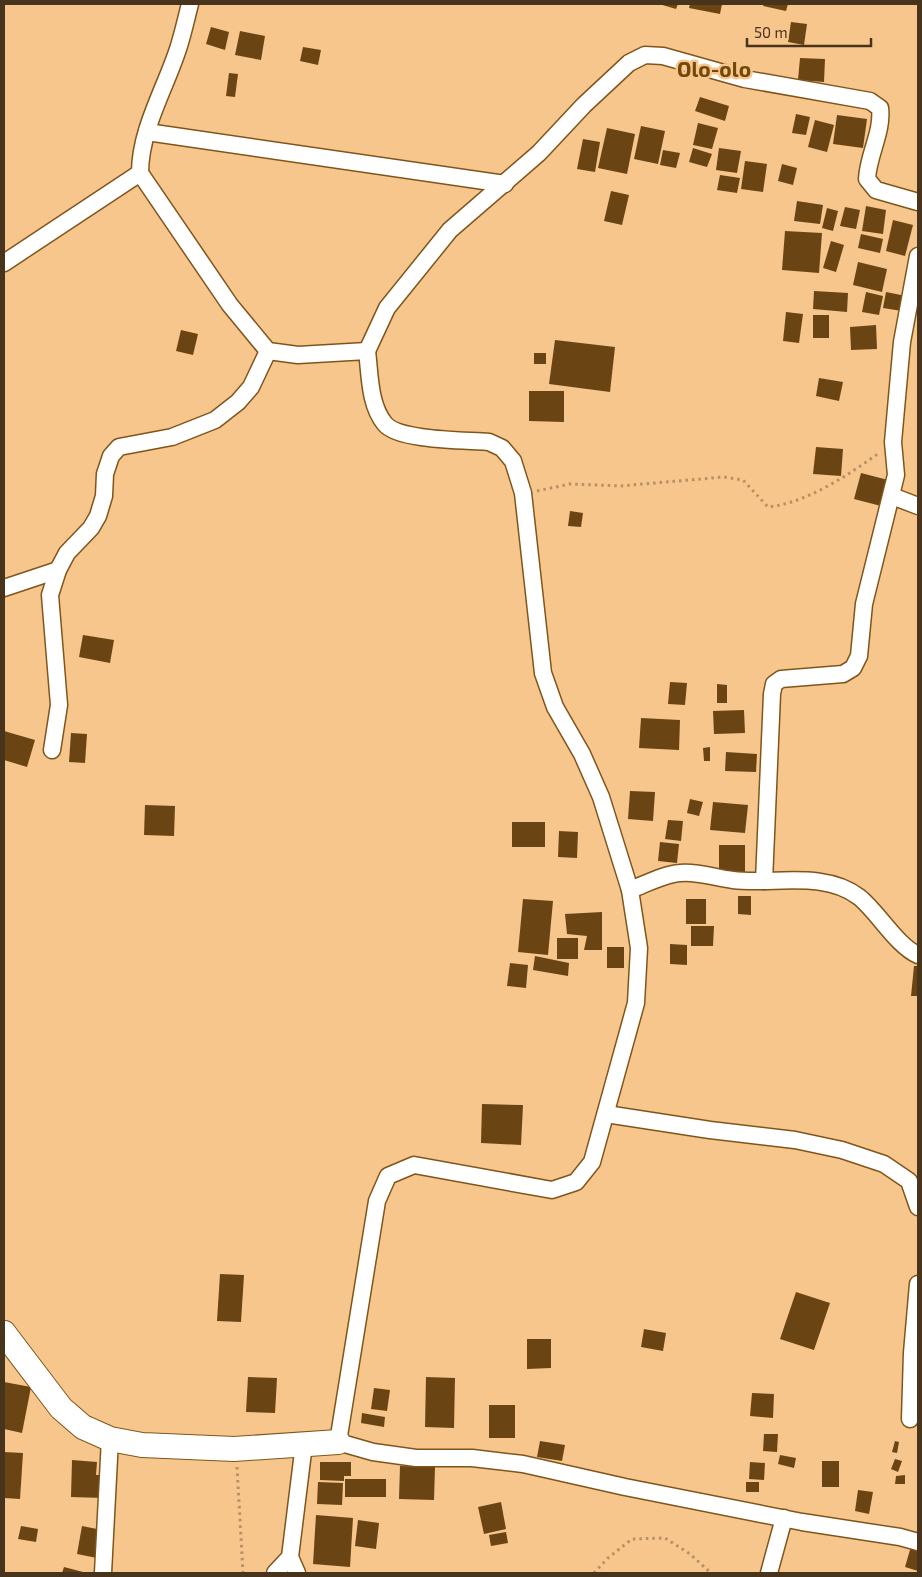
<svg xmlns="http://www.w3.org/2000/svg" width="922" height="1577" font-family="'Exo 2',sans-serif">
<rect width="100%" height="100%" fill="#f7c68d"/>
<g fill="#6a4513">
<path d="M659,4H678L676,9Z"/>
<path d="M690,4H722L720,14L689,8Z"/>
<path d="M764,4H788L786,11L763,6Z"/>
<path d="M791,22L807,24L804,45L788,42Z"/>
<path d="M211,27L229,32L225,50L206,44Z"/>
<path d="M240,31L265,36L261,60L235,55Z"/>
<path d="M303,47L321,50L318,65L300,61Z"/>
<path d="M800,58L825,59L824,82L798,80Z"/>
<path d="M229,73L238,74L235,97L226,96Z"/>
<path d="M700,97L729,106L725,121L695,111Z"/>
<path d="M796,114L810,117L806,135L792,133Z"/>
<path d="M837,115L867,119L863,148L833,144Z"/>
<path d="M815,120L834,125L827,152L808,147Z"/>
<path d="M698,123L718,128L712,149L693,145Z"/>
<path d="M641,126L665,131L658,164L634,159Z"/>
<path d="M607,128L635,134L627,174L598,168Z"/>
<path d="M583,139L600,142L595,172L577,169Z"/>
<path d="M693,148L712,154L707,167L689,162Z"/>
<path d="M719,148L741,151L737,173L716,170Z"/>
<path d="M663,150L680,153L676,168L660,165Z"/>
<path d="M745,161L767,164L763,192L741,189Z"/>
<path d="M782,164L797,168L793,185L778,181Z"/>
<path d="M720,175L740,178L737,193L717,190Z"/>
<path d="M611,191L629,195L622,225L604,221Z"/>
<path d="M797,201L823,205L820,224L794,221Z"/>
<path d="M866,206L886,210L883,234L862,231Z"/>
<path d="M845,207L860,210L856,229L840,226Z"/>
<path d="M827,208L838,211L833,231L822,228Z"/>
<path d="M893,220L913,225L905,256L886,251Z"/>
<path d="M785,231L822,233L819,273L782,270Z"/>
<path d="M861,234L883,239L880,253L858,248Z"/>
<path d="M831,241L844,245L836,272L823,268Z"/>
<path d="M858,262L887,269L882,292L853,285Z"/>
<path d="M814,291L848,293L847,312L813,309Z"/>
<path d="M866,292L883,296L879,315L862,312Z"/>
<path d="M886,292L901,295L902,311L883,308Z"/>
<path d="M786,312L803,314L799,343L783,341Z"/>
<rect x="813" y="315" width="16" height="23"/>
<path d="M876,325L877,349L851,350L850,327Z"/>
<path d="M181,330L198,334L193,355L176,351Z"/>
<path d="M555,340L615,347L610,392L549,384Z"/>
<rect x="534" y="353" width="12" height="11"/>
<path d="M819,378L843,382L839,401L816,396Z"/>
<path d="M529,391H564V422L529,421Z"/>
<path d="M816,447L843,449L841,476L813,474Z"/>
<path d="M861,473L888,480L881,506L854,499Z"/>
<path d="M570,511L583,513L581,527L568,526Z"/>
<path d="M83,635L114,640L110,663L79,657Z"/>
<path d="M670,682L687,683L685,705L668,704Z"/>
<path d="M717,684L727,685V703H717Z"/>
<path d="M744,710L745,733L714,734L713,711Z"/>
<path d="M641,718L680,720L679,750L639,748Z"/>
<path d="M4,731L35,740L27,767L4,760Z"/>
<path d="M71,733L87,734L85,763L69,762Z"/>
<path d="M710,747V761H704L703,748Z"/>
<path d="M726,752L757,754L756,772L725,771Z"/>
<path d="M630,791L655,792L653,821L628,819Z"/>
<path d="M690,799L703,802L699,816L687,813Z"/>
<path d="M713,802L748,805L745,833L710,830Z"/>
<path d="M145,805L175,806L174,836L144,835Z"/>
<path d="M668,820L683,821L681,841L665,839Z"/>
<rect x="512" y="822" width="33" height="25"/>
<path d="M559,831L578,832L577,858L558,857Z"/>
<path d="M660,842L679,844L677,863L658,861Z"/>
<rect x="719" y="845" width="26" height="28"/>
<path d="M738,896H751V915L738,914Z"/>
<path d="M523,899L553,901L548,955L518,952Z"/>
<rect x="686" y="899" width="20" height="25"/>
<path d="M602,912V950H584L587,936L567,934L565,914Z"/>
<path d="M691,926H714L713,946H691Z"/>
<rect x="557" y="938" width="21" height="21"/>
<path d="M670,944L687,945V965L670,964Z"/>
<rect x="607" y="947" width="17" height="21"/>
<path d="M535,956L569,963L568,976L533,970Z"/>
<path d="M510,963L528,965L526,988L507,986Z"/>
<path d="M914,966H918V996H911Z"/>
<path d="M482,1104L523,1105L521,1145L481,1143Z"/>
<path d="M220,1274L244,1275L241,1322L217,1321Z"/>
<path d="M796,1292L830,1303L814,1350L780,1339Z"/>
<path d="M644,1329L666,1333L663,1351L641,1347Z"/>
<path d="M527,1339H551V1368L527,1369Z"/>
<path d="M248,1377L277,1378L275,1413L246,1412Z"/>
<path d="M426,1377L455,1378L454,1428L425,1427Z"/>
<path d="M4,1382L31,1387L22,1433L4,1429Z"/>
<path d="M374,1388L390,1390L387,1411L371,1409Z"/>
<path d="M752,1393L774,1394L773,1418L750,1416Z"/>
<rect x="489" y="1405" width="26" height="33"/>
<path d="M362,1413L385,1417L384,1427L361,1423Z"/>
<path d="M764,1434H778L777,1452L763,1451Z"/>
<path d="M540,1441L565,1445L562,1461L537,1457Z"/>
<path d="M895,1441L899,1442L897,1453L892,1452Z"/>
<path d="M4,1452L23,1453L20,1499L4,1498Z"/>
<path d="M780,1455L796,1458L794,1468L778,1464Z"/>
<path d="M895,1459L902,1461L898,1472L891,1469Z"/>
<path d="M72,1460L97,1462L96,1475H104L103,1498L71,1497Z"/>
<rect x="822" y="1461" width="17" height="26"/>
<path d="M320,1462H351V1476H344V1481L320,1480Z"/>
<path d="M750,1462L765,1463L764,1480L749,1479Z"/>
<path d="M400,1466L435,1467L434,1500L399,1499Z"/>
<path d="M905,1475V1484H895L896,1476Z"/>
<rect x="345" y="1479" width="41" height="18"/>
<path d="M318,1482L343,1483L342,1505L317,1504Z"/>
<rect x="746" y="1482" width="13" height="10"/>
<path d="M858,1490L873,1492L869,1514L855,1511Z"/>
<path d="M501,1502L506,1529L484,1534L478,1507Z"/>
<path d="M316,1515L353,1518L350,1567L313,1564Z"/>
<path d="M358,1520L379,1523L376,1549L355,1546Z"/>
<path d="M21,1526L38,1529L36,1542L18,1539Z"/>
<path d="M82,1526L102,1530L97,1558L77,1554Z"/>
<path d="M506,1532L508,1543L491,1546L489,1535Z"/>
<path d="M912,1543L918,1545V1571L905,1567Z"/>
<path d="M64,1567L87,1573H62Z"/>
</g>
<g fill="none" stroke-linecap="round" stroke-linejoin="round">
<g stroke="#80551a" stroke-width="19">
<g id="street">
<path d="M190,4C186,19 183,34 178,49C165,89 140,130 140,173L230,305L268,351L298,355L367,351C370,374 369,405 385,424C399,441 467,440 489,442L502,448L513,461L523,493L543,673L555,707L582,754L601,797L630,890L639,948L636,1003L592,1162L576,1182L552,1190L414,1165L388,1176L377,1201L338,1442L373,1452L416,1458H472L523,1464L625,1487L802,1522L900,1537L918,1542"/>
<path d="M147,132L505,184"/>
<path d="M4,263L140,173"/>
<path d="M367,351L387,308L450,230L539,153L584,105L629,63L645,55L663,56L745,79L870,101L880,108C883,132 868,155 867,179L876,190L918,202"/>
<path d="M892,496L918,506"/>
<path d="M4,588L58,570"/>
<path d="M52,750L59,705L50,595L58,570L67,553L91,528L98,516L104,496L105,474L111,456L119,447L172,437L215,420L238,402L251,387L268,351"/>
<path d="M764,881L772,694L774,684L781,679L843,674L853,668L859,656L864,604L896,475L893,442L902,342L918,256"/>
<path d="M630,890C646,884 664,874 680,873C698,871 715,878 733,880C773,885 824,870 859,897C878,912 896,945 918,955"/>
<path d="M606,1114L710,1130L795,1140L842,1150L884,1164L909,1181L918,1207"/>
<path d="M910,1419L912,1353L918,1284"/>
<path d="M290,1557L297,1573"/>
<path d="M103,1573L110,1439"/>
<path d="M275,1573L290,1557L304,1444"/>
<path d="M769,1573L784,1518"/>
</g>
</g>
<g stroke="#80551a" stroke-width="26">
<path id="secondary" d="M4,1333L61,1408L83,1427L110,1439L142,1445L234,1449L338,1442"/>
</g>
<g stroke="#b69064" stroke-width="3" stroke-dasharray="2.5 4" stroke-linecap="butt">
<path d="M537,491L570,484L620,486L724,477L743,480L768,507C807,503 848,475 879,453"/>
<path d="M237,1467L243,1573"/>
<path d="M594,1573L608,1558L632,1539L665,1538L690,1554L711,1573"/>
</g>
<use href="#street" stroke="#fff" stroke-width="16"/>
<use href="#secondary" stroke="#fff" stroke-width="24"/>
</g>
<g text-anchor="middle" stroke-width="5" stroke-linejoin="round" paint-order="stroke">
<g font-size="21" font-weight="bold" fill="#734909" stroke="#f7c68d">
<text x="714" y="77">Olo-olo</text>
</g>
</g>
<rect width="922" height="1577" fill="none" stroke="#48341d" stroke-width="10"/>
<path d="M747 38v8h124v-8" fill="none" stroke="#48341d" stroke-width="2.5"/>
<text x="754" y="38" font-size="15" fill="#48341d" stroke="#f7c68d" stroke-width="4" paint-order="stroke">50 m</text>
</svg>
